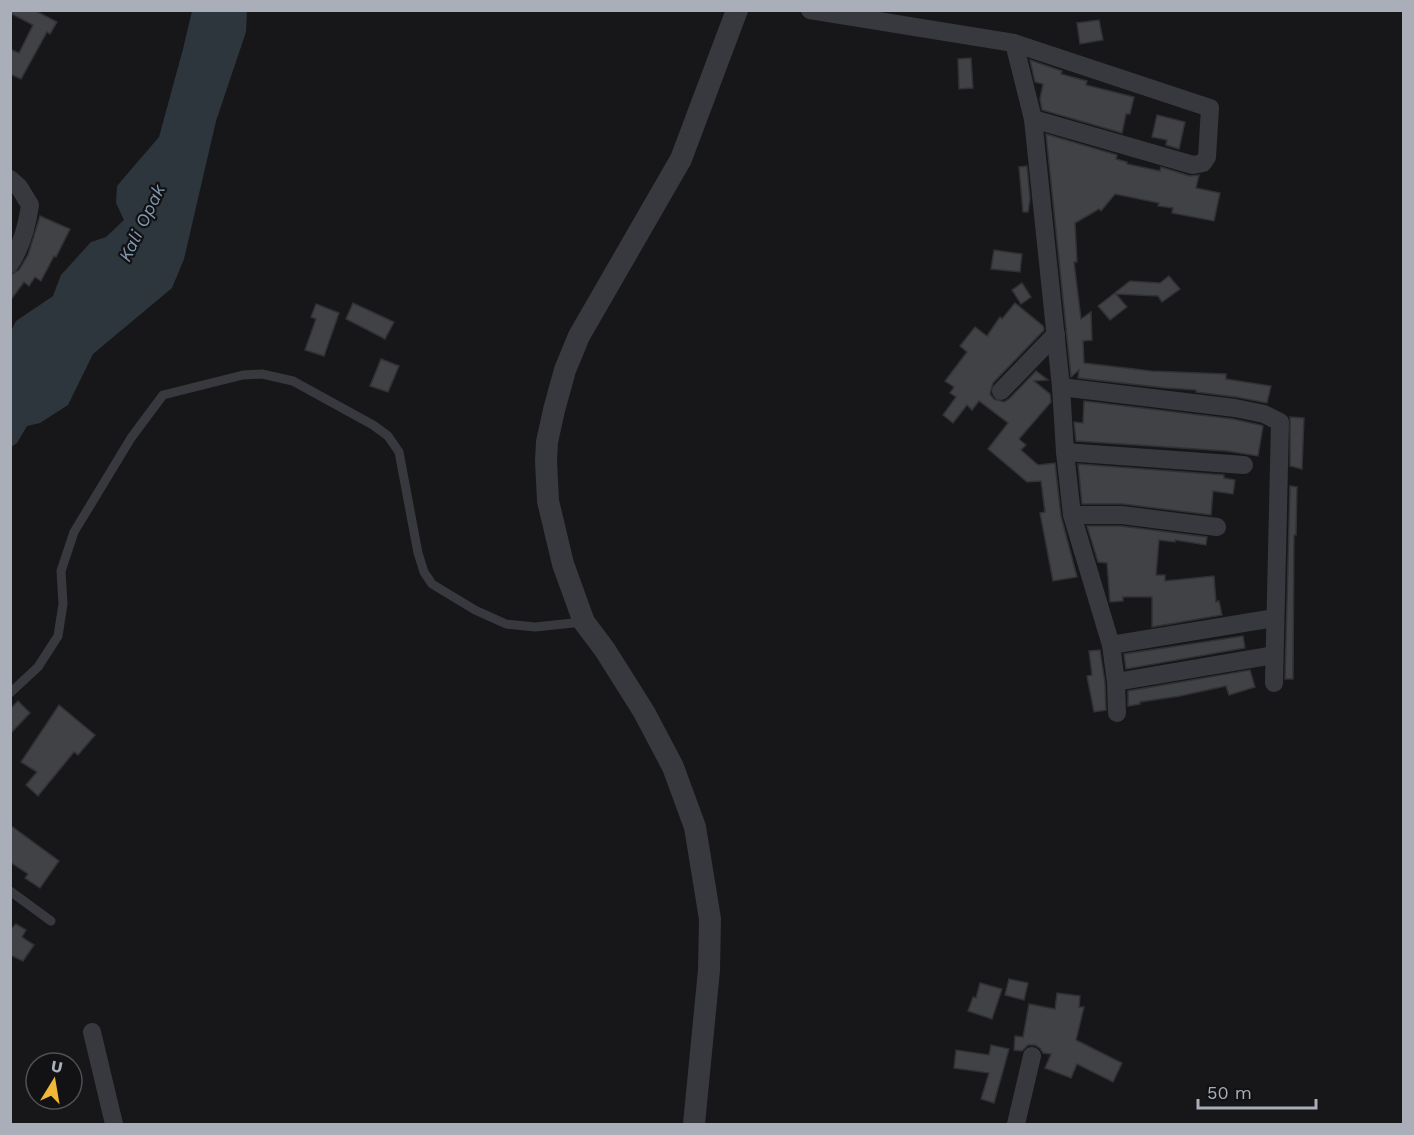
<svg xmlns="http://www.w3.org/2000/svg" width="1414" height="1135" font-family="'Work Sans',sans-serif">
<rect width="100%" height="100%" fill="#171719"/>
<path fill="#2d353d" d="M192,11H247L246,32L216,121L184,259L172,288L93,354L68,405L40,423L27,426L17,443L11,447V331L16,321L53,296L61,275L91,242L106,237L124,220L116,203L117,186L159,137L183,49Z"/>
<g fill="#414246" stroke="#313135" stroke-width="1.5">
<path d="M10,10H34L57,22L50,34L47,32L21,79L10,74V49L19,53L33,25L10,13Z"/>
<path d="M1099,20L1103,40L1080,44L1077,23Z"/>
<path d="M971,58L973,88L959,89L958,59Z"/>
<path d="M1030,60L1062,71L1061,74L1087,81L1086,85L1134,97L1130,114H1126L1122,133L1042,110L1040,99L1043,84L1035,82Z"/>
<path d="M1157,115L1185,122L1179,149L1166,145L1167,140L1152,137Z"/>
<path d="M1046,134L1117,155L1116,159L1127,162V164L1160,171L1161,167L1190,176L1199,175L1196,188L1220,193L1214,221L1172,213L1173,208L1158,206L1159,203L1115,194L1101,211L1099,209L1075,223L1077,262H1074L1081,319L1091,312L1092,340L1083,341L1084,363L1151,371L1226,374V379L1271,386L1267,403L1236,397L1196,392V390L1166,388L1078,378L1079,370L1071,377Z"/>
<path d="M1027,166L1030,199L1028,212H1023L1019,167Z"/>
<path d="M40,216L70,229L56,257L54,256L41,281L35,277L29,286L24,282L10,301V275L19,270L28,255Z"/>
<path d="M994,250L1022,254L1020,272L991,269Z"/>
<path d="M1169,276L1180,289L1162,302L1158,296L1116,294L1127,307L1110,320L1098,306L1130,281L1160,283Z"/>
<path d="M1022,283L1031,297L1021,304L1012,290Z"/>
<path d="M353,303L394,322L385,339L346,319Z"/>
<path d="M1015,303L1043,326L1044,330L993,383L990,394L994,399L1004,402L1009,399L1036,371L1048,380L1034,381L1050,394L1051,402L1019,439L1026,445L1021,450L1038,465L1055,463L1061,516L1077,577L1053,581L1040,513L1045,512L1041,481L1027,482L988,449L1008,423L979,401L972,410L967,405L953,423L943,415L956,397L950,393L954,387L945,381L967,352L960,346L975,327L987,336L1000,317L1002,319Z"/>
<path d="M316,304L339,313L324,356L305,350L316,319L311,317Z"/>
<path d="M381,359L399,366L388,392L370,386Z"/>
<path d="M1084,401L1233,419L1260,425L1263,426L1258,456L1227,451L1076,441L1074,422L1083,423Z"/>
<path d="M1290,417L1304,418L1302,469L1290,466Z"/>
<path d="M1078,464L1224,475V478L1235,480L1233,494L1213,491L1211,515L1123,504H1082Z"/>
<path d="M1290,486L1297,487L1296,535H1294L1293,679H1285Z"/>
<path d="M1087,526H1121L1207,537L1206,545L1175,540V542L1159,540L1156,575H1165V581L1214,576L1216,602L1219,601L1222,615L1152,627V597H1123V601L1110,602L1107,563L1098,562Z"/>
<path d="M1243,636L1245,648L1126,669L1124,654Z"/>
<path d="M1100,650L1105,683L1106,710L1094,712L1087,676L1092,675L1089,651Z"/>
<path d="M1250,670L1255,687L1229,695L1226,686L1180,696L1140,702V704L1128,706V691Z"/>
<path d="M18,701L30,713L10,734V709Z"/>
<path d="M59,705L95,735L78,755L74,752L38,796L26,785L37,772L21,762Z"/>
<path d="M10,825L59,861L40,888L25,878L28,874L10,862Z"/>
<path d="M16,924L26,930L22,937L34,945L23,961L10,955V930Z"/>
<path d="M1009,979L1028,983L1024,1000L1005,995Z"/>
<path d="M980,983L1002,989L992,1019L968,1011L973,997L976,998Z"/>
<path d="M1057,993L1080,996L1079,1007H1084L1076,1040L1122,1063L1113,1082L1077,1064L1071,1078L1045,1068L1051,1054L1043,1053L1040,1048L1035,1045H1028L1022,1051L1014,1050L1015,1036L1023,1037L1029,1004L1055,1009Z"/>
<path d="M991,1045L1009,1049L994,1103L981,1099L989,1073L954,1068L956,1050L989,1055Z"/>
</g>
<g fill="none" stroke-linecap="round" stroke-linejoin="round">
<g stroke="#38393e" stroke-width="9">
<path d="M10,693L38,667L58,636L63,604L61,571L74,532L131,438L163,395L243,375L262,374L293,381L373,425L388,436L399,452L418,553L424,572L432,584L475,610L506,624L535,627L583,622"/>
<path d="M10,891L51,921"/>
</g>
<g stroke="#38393e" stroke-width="18">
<path d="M810,10L1014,43L1210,108L1207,157L1203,163L1193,165L1033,119"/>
<path d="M1014,43L1033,119L1061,387L1065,452L1072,515L1111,645L1116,682L1117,713"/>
<path d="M10,179L19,187L30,205C27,226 22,246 10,264"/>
<path d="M1061,387L1235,408L1264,414L1280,422L1274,683"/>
<path d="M1001,391L1056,334"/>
<path d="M1065,452L1244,465"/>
<path d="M1072,515H1122L1217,527"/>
<path d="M1111,645L1275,618"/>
<path d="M1116,682L1274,655"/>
<path d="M92,1032L114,1124"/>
<path d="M1016,1124L1032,1056"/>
</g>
<path stroke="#38393e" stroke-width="22" d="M694,1124L709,970L710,919L695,827L673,767L644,712L605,650L584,622L563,564L548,501L546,461L547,442L554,410L565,370L579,336L681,159L737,10"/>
</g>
<g text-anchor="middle" stroke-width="4.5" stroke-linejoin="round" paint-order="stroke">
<g font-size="18" font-style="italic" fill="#819ab3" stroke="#121214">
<text transform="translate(142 223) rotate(-64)" y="6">Kali Opak</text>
</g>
</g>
<rect width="1414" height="1135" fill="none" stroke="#a9aeb9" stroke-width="24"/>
<g transform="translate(54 1081) rotate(11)"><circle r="28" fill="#121214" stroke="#4e5056" stroke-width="1.5"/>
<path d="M0-4.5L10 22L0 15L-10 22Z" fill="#f1b737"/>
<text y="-9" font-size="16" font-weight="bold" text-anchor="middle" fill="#a9aeb9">U</text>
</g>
<path d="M1198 1099v9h118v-9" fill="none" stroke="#a9aeb9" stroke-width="3"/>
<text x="1207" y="1099" font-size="18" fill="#a9aeb9" stroke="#121214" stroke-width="4.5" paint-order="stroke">50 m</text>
</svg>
